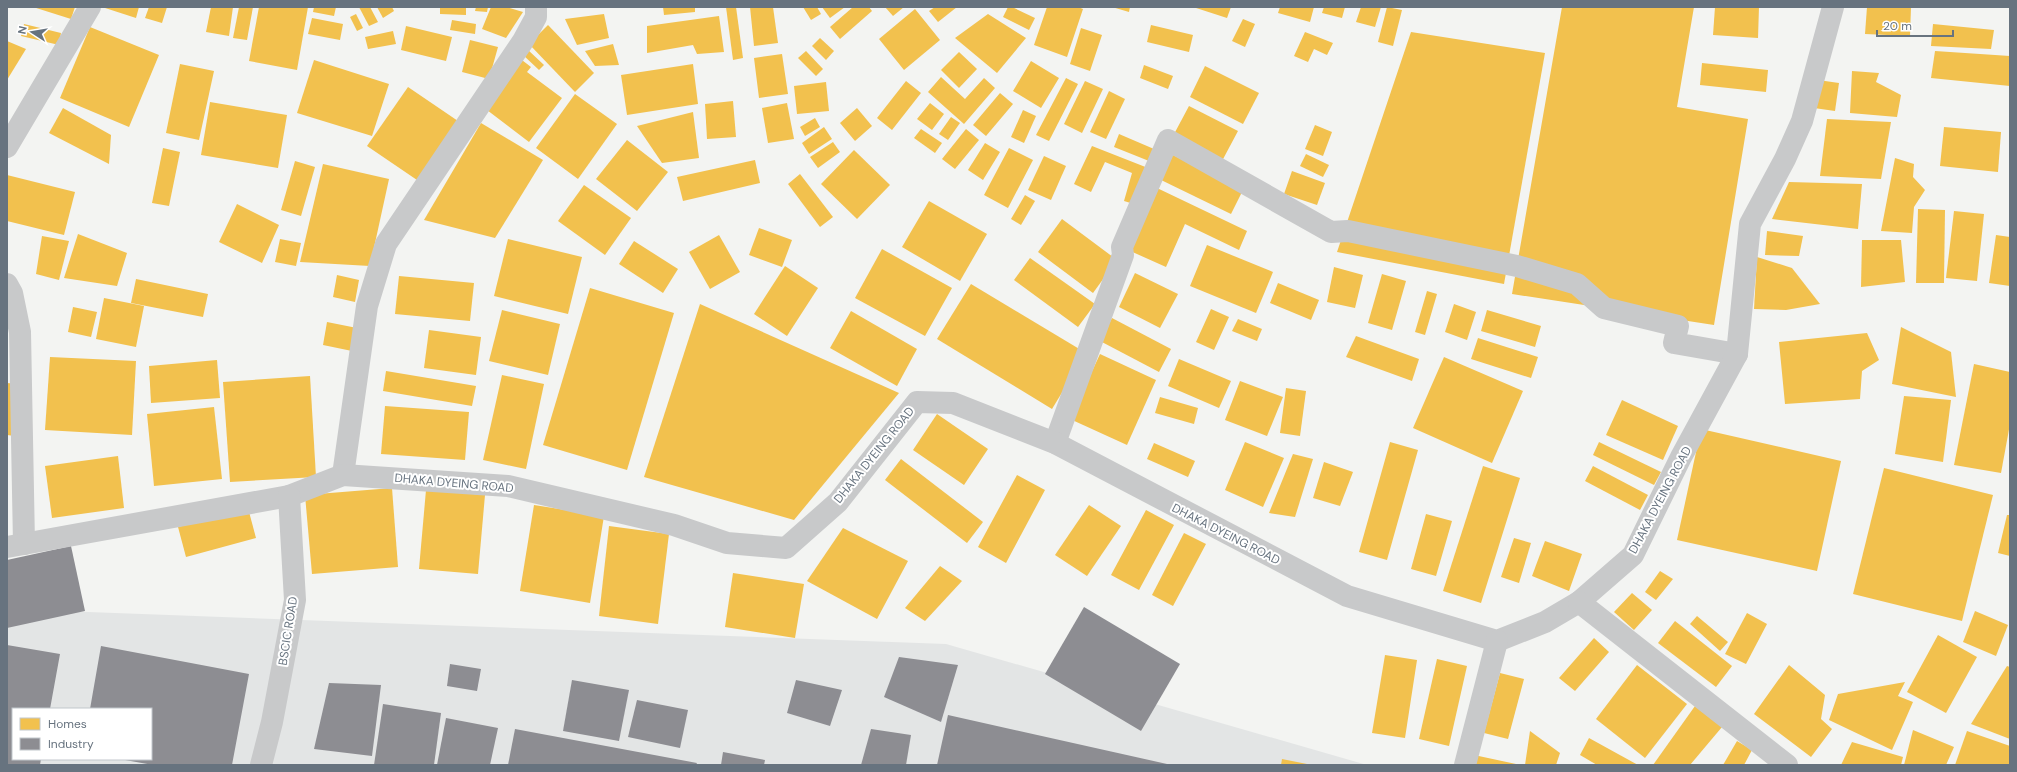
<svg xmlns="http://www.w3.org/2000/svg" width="2017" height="772" font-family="'DM Sans',sans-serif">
<rect width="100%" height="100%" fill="#f3f4f2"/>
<path fill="#e3e5e5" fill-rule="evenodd" d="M7,609L946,644L1367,765H7ZM13,709H151V759H13Z"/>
<g fill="#f2c14e">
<path d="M33,7H75L71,19Z"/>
<path d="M102,7H139L136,18Z"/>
<path d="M149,7H167L162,23L145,18Z"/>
<path d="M211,7H233L229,36L206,32Z"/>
<path d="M239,7H253L247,40L233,38Z"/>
<path d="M259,7H308L297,70L249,61Z"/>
<path d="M314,7H336L334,16L313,12Z"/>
<path d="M359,7H370L378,22L369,26Z"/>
<path d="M377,7H392L394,11L383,18Z"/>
<path d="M440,7H466V15L440,14Z"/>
<path d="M476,7H488L487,12L475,11Z"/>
<path d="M491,7H506L523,12L506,38L482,29Z"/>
<path d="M663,7H695V12L664,15Z"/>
<path d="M726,7H736L743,58L733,60Z"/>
<path d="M750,7H773L778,43L754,46Z"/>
<path d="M803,7H817L821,14L811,20Z"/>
<path d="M822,7H845L830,18Z"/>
<path d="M853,7H869L872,11L840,39L830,27Z"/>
<path d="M885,7H904L893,16Z"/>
<path d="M935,7H957L938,22L929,11Z"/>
<path d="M1008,7H1012L1035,18L1029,30L1003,17Z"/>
<path d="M1047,7H1078L1083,9L1067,57L1034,45Z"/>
<path d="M1112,7H1130L1129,12Z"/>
<path d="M1193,7H1231L1227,18Z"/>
<path d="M1280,7H1314L1310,22L1278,13Z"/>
<path d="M1324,7H1345L1342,18L1322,13Z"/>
<path d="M1361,7H1381L1375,27L1356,22Z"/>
<path d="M1387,7L1402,10L1393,46L1378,42Z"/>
<path d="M1562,7H1694L1677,107L1748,119L1714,325L1512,294Z"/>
<path d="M1715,7H1759L1758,38L1713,35Z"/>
<path d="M1867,7H1911L1910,36L1865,34Z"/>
<path d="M915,9L940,40L904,70L879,39Z"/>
<path d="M356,14L363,28L357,31L350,17Z"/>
<path d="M604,14L609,38L577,45L565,19Z"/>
<path d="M988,14L1026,38L997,73L955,38Z"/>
<path d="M719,16L724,52L697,54L693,45L647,53V26Z"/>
<path d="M312,18L343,24L340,40L308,34Z"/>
<path d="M1243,19L1255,24L1245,47L1232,41Z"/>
<path d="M452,20L476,24L475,34L450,30Z"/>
<path d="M24,24L61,33L59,45L21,36Z"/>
<path d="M1933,24L1994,30L1991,49L1931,46Z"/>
<path d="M548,25L594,73L575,92L529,44Z"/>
<path d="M1151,25L1193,35L1189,52L1147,42Z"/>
<path d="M406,26L452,37L446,61L401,50Z"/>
<path d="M90,27L159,55L129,127L60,98Z"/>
<path d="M1081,28L1102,35L1090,71L1070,64Z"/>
<path d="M393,31L396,44L368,49L365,37Z"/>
<path d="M1305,32L1333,43L1327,55L1314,49L1308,62L1294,56Z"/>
<path d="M1411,32L1545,53L1504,284L1337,252Z"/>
<path d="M820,38L834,51L826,60L812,46Z"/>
<path d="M470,40L498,47L489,79L462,72Z"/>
<path d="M7,41L26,49L7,80Z"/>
<path d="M613,44L619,65L595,66L585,51Z"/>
<path d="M527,49L544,65L539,70L522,54Z"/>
<path d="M806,51L823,69L816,76L798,58Z"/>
<path d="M1935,51L2010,56V86L1931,78Z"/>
<path d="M959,52L977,69L959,88L941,70Z"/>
<path d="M782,54L788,94L759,98L754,58Z"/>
<path d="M518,57L531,67L527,72L562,98L529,142L487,110Z"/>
<path d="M314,60L389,84L372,136L297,113Z"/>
<path d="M1031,61L1059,78L1041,108L1013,91Z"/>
<path d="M1702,63L1768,70L1766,92L1700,85Z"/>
<path d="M180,64L214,71L199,140L166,133Z"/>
<path d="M693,64L698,104L627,115L621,75Z"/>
<path d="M1144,65L1173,76L1168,89L1140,78Z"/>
<path d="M1205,66L1259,93L1243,124L1190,97Z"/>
<path d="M1852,71L1879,73L1876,82L1901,95L1897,117L1850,113Z"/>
<path d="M941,77L965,99L984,78L995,88L964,124L928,92Z"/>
<path d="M1066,78L1078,84L1049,141L1036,135Z"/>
<path d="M1818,80L1839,83L1835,111L1814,108Z"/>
<path d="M906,81L921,93L892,130L877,118Z"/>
<path d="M1085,81L1103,89L1082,133L1064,124Z"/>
<path d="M826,82L829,111L797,114L794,86Z"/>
<path d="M408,87L458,121L417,180L367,146Z"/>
<path d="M1109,91L1125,99L1106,139L1090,132Z"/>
<path d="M1000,93L1013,104L986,136L973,125Z"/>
<path d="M575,94L617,124L578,179L536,148Z"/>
<path d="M733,101L736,137L707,139L705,104Z"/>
<path d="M210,102L287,115L278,168L201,155Z"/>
<path d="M787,103L794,139L768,143L762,108Z"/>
<path d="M930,103L944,114L932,130L917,119Z"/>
<path d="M1189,106L1238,131L1222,161L1173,136Z"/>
<path d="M63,108L111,135L109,164L49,133Z"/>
<path d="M857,108L872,126L855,141L840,123Z"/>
<path d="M1023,110L1036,116L1024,143L1011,137Z"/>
<path d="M693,112L699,158L662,163L637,126Z"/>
<path d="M951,117L960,123L948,140L939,134Z"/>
<path d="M815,118L820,127L805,136L800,127Z"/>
<path d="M1827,119L1891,122L1881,179L1820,176Z"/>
<path d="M481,123L543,160L495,238L424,220Z"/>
<path d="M1315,125L1332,132L1323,156L1305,149Z"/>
<path d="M824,127L832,139L809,154L802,143Z"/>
<path d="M1944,127L2001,132L1998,172L1940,166Z"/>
<path d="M921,129L942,143L935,153L914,138Z"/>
<path d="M966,129L979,140L955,169L942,159Z"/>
<path d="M1119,134L1154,149L1149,161L1114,147Z"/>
<path d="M627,140L668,172L637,211L596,179Z"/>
<path d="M833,142L840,152L818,168L810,157Z"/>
<path d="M985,143L1000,152L983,180L968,170Z"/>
<path d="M1092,146L1148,168L1137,205L1124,201L1132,173L1105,162L1091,192L1074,184Z"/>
<path d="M163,148L180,152L169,206L152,203Z"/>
<path d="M1009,148L1033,160L1008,208L984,195Z"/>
<path d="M854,150L890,185L857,219L821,184Z"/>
<path d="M1171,154L1243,190L1231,214L1159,179Z"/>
<path d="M1306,154L1329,165L1323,177L1300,166Z"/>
<path d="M1044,156L1066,166L1051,200L1028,190Z"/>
<path d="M1895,158L1914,164L1913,177L1925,190L1914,207L1912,233L1881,231Z"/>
<path d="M755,160L760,183L683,201L677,177Z"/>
<path d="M295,161L315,167L301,216L281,210Z"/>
<path d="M323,164L389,179L370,266L300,262Z"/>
<path d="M1292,171L1325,183L1317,205L1284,194Z"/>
<path d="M800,174L833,217L820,227L788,184Z"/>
<path d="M7,175L75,192L64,235L7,221Z"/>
<path d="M1789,182L1862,184L1858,229L1772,219Z"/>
<path d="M584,185L631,218L605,255L558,221Z"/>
<path d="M1157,188L1247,231L1239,250L1185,224L1166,267L1128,250Z"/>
<path d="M1025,195L1035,201L1021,225L1011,219Z"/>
<path d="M929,201L987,234L960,281L902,247Z"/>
<path d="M237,204L279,225L262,263L219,242Z"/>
<path d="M1918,209L1945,210L1944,283H1916Z"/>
<path d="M1954,211L1984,214L1977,281L1946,278Z"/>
<path d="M1062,219L1117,260L1093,293L1038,252Z"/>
<path d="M759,228L792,240L782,267L749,255Z"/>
<path d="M1767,231L1803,236L1799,256L1765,255Z"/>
<path d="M78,234L127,253L117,286L64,278Z"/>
<path d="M719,235L740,272L710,289L689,252Z"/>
<path d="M1996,235L2010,237V286L1989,283Z"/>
<path d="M42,236L69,241L59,280L36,274Z"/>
<path d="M280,239L301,243L296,266L275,262Z"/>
<path d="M508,239L582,257L568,314L494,296Z"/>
<path d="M1862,240H1901L1905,282L1861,287Z"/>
<path d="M634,241L678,269L663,293L619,264Z"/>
<path d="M1207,245L1273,272L1256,313L1190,286Z"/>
<path d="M882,249L952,288L925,336L855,298Z"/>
<path d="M1757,257L1792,268L1820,304L1786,310L1754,309Z"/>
<path d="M1030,258L1095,304L1078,327L1014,280Z"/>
<path d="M785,266L818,288L787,336L754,314Z"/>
<path d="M1334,267L1363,275L1355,308L1327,302Z"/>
<path d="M1135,273L1178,294L1160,328L1119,307Z"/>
<path d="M1382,274L1406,281L1392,330L1368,323Z"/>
<path d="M337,275L359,280L355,302L333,297Z"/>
<path d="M399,276L474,283L470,321L395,314Z"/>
<path d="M136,279L208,294L203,317L131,303Z"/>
<path d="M1278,283L1319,300L1311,320L1270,303Z"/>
<path d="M971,284L1086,353L1052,409L937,339Z"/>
<path d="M590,288L674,313L627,470L543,445Z"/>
<path d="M1427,291L1437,294L1425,335L1415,332Z"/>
<path d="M104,298L144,306L136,347L96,339Z"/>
<path d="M700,304L899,393L794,520L644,477Z"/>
<path d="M1454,304L1476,312L1467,340L1445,332Z"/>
<path d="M73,307L97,312L91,337L68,332Z"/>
<path d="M1211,309L1229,317L1214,350L1196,342Z"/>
<path d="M502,310L560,324L548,375L489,361Z"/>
<path d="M1487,310L1541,326L1535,347L1481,331Z"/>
<path d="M851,311L917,349L897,386L830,348Z"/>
<path d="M1112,318L1171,349L1159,372L1100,341Z"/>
<path d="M1238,319L1262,329L1257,341L1232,331Z"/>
<path d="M327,322L357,328L352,351L323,345Z"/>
<path d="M1901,327L1951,352L1956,397L1892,384Z"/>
<path d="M429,330L481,337L476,375L424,368Z"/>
<path d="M1867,333L1879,360L1862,371L1860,399L1785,404L1779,342Z"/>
<path d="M1356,336L1419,359L1412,381L1346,357Z"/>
<path d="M1478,338L1538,357L1531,378L1471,359Z"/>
<path d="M1100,354L1156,380L1127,445L1070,419Z"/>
<path d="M50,357L136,361L132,435L45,430Z"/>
<path d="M1444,357L1523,391L1492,463L1413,428Z"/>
<path d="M1179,359L1231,381L1219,408L1168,386Z"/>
<path d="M217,360L220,398L151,403L149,366Z"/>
<path d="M1974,364L2010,372V424L2001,473L1954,465Z"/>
<path d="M386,371L476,386L472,406L383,391Z"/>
<path d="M502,375L544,384L526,469L483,460Z"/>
<path d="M310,376L316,477L230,482L223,382Z"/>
<path d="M1240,381L1283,397L1267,436L1225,420Z"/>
<path d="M7,383L19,384L15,436L7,435Z"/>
<path d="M1286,388L1306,391L1300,436L1280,433Z"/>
<path d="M1904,396L1951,400L1943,462L1895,454Z"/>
<path d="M1160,397L1198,408L1194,424L1155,413Z"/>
<path d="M1622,400L1678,426L1663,460L1606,435Z"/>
<path d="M385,406L469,412L465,460L381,454Z"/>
<path d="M214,407L222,479L154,486L147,414Z"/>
<path d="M937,414L988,449L964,485L913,450Z"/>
<path d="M1701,429L1841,461L1817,571L1677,540Z"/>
<path d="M1245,442L1284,458L1263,507L1225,490Z"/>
<path d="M1390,442L1418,450L1387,560L1359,552Z"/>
<path d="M1599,442L1661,472L1654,485L1593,455Z"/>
<path d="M1154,443L1195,461L1188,477L1147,459Z"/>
<path d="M1293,454L1313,459L1295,517L1269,513Z"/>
<path d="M118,456L124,508L52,518L45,466Z"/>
<path d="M901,459L983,522L967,543L885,480Z"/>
<path d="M1324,462L1353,472L1340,506L1313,498Z"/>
<path d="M1483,466L1520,478L1481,603L1443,591Z"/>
<path d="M1593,466L1648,495L1640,510L1585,481Z"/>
<path d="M1884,468L1993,495L1962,621L1853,594Z"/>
<path d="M1017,475L1045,490L1006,563L978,547Z"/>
<path d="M392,488L398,567L312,574L305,495Z"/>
<path d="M426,490L485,495L478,574L419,569Z"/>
<path d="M534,505L604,516L590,603L520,591Z"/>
<path d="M1089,505L1121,526L1087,576L1055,555Z"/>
<path d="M248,508L256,538L186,557L178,527Z"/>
<path d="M1146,510L1174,525L1139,590L1111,575Z"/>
<path d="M1426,514L1452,521L1436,576L1411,569Z"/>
<path d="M2007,515H2010V556L1998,553Z"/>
<path d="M609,526L669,534L658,624L599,616Z"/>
<path d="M843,528L908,561L877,619L807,581Z"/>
<path d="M1184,533L1206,544L1173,606L1152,595Z"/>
<path d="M1514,538L1531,543L1519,583L1501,577Z"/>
<path d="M1545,541L1582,554L1569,591L1532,576Z"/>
<path d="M940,566L962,581L925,621L905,608Z"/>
<path d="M1660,571L1673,579L1656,600L1645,592Z"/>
<path d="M733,573L804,584L795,638L725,627Z"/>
<path d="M1632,593L1652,610L1634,630L1614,612Z"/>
<path d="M1975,611L2008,625L1996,656L1963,642Z"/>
<path d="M1747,613L1767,624L1746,664L1725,654Z"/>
<path d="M1697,616L1728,642L1720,651L1690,624Z"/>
<path d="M1675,621L1732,666L1716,687L1658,643Z"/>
<path d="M1938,635L1977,657L1946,713L1907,692Z"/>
<path d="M1594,638L1609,652L1575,691L1559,678Z"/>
<path d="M1385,655L1417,660L1405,738L1372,733Z"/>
<path d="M1437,659L1467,666L1449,746L1419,739Z"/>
<path d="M1637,665L1687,704L1645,758L1596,719Z"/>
<path d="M1789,665L1825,695L1821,719L1832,729L1811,757L1754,714Z"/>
<path d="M2007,666L2010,667V739L1971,724Z"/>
<path d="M1500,673L1524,679L1508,739L1484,733Z"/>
<path d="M1905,682L1898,696L1913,702L1892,750L1829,720L1838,694Z"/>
<path d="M1695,706L1722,727L1690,765H1653Z"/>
<path d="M1913,730L1954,747L1946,765H1904Z"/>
<path d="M1530,731L1560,753L1556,765H1525Z"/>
<path d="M1967,731L2010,746V765H1955Z"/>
<path d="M1589,738L1638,765H1597L1580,755Z"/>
<path d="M1737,741L1752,750L1744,765H1723Z"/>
<path d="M1852,742L1903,757L1901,765H1841Z"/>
<path d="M1474,755L1516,764V765H1471Z"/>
<path d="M1282,759L1307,764V765H1281Z"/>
</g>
<g fill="#8d8d92">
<path d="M71,546L85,611L7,628V560Z"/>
<path d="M1084,607L1180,664L1141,731L1045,674Z"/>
<path d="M7,645L60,654L50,709H13V759H41L40,765H7Z"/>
<path d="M101,646L249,674L232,765H153L125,760L151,759V709H90Z"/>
<path d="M899,657L958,665L941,722L884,697Z"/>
<path d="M450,664L481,669L477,691L447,686Z"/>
<path d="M572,680L629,690L619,741L563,731Z"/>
<path d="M796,680L842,690L830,726L787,713Z"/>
<path d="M329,683L381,685L372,756L314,749Z"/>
<path d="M637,700L688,710L680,748L628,737Z"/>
<path d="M383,704L441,713L434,765H374Z"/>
<path d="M948,715L1167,764V765H937Z"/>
<path d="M446,718L498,728L490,765H437Z"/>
<path d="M515,729L697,763L696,765H508Z"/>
<path d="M871,729L911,735L906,765H861Z"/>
<path d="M723,752L765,760L764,765H721Z"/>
</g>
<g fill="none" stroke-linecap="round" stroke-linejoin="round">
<g stroke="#c8c9ca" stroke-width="22">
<path d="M7,147L90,7"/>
<path d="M7,284L12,293L20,332L24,544"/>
<path d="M1055,443L1123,255L1122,247L1168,140L1331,232L1348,231L1517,266L1577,284L1604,308L1678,326L1674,343L1737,354"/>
<path d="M343,475L367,306L386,244L523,41L536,17V7"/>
<path d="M7,547L289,496L343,475L508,486L674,525L727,543L786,548L838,502L917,402L953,403L1055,443L1347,596L1497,641L1545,622L1579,602L1633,555L1681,457L1737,354L1750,224L1785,159L1802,121L1833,7"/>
<path d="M1579,602L1787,765"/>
<path d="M261,765L272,722L295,600L289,496"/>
<path d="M1465,765L1497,641"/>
</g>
</g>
<g text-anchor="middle" stroke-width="4" stroke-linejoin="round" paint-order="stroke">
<g font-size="12" fill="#67737f" stroke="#fff">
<text transform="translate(874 455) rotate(-51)" y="4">DHAKA DYEING ROAD</text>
<text transform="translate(454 483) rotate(5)" y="4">DHAKA DYEING ROAD</text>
<text transform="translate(1660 500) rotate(-62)" y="4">DHAKA DYEING ROAD</text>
<text transform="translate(1226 534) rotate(27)" y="4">DHAKA DYEING ROAD</text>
<text transform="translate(288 631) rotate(-81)" y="4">BSCIC ROAD</text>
</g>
</g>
<rect width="2017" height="772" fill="none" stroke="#67737f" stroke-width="16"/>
<rect x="12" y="708" width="140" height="52" fill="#ffffff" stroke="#c2c7cc"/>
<rect x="20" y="718" width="20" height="12" fill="#f2c14e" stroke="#c2c7cc"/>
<text x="48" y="728" font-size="12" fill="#67737f">Homes</text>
<rect x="20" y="738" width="20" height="12" fill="#8d8d92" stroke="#c2c7cc"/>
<text x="48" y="748" font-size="12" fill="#67737f">Industry</text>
<g transform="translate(32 32) rotate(282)" stroke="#ffffff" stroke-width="3" paint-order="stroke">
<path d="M0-3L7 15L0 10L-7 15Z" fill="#67737f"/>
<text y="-6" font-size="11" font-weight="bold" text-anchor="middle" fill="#67737f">N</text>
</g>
<path d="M1877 30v6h76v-6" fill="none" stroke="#67737f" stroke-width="2"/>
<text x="1883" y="30" font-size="12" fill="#67737f" stroke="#ffffff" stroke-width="3" paint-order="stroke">20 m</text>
</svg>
